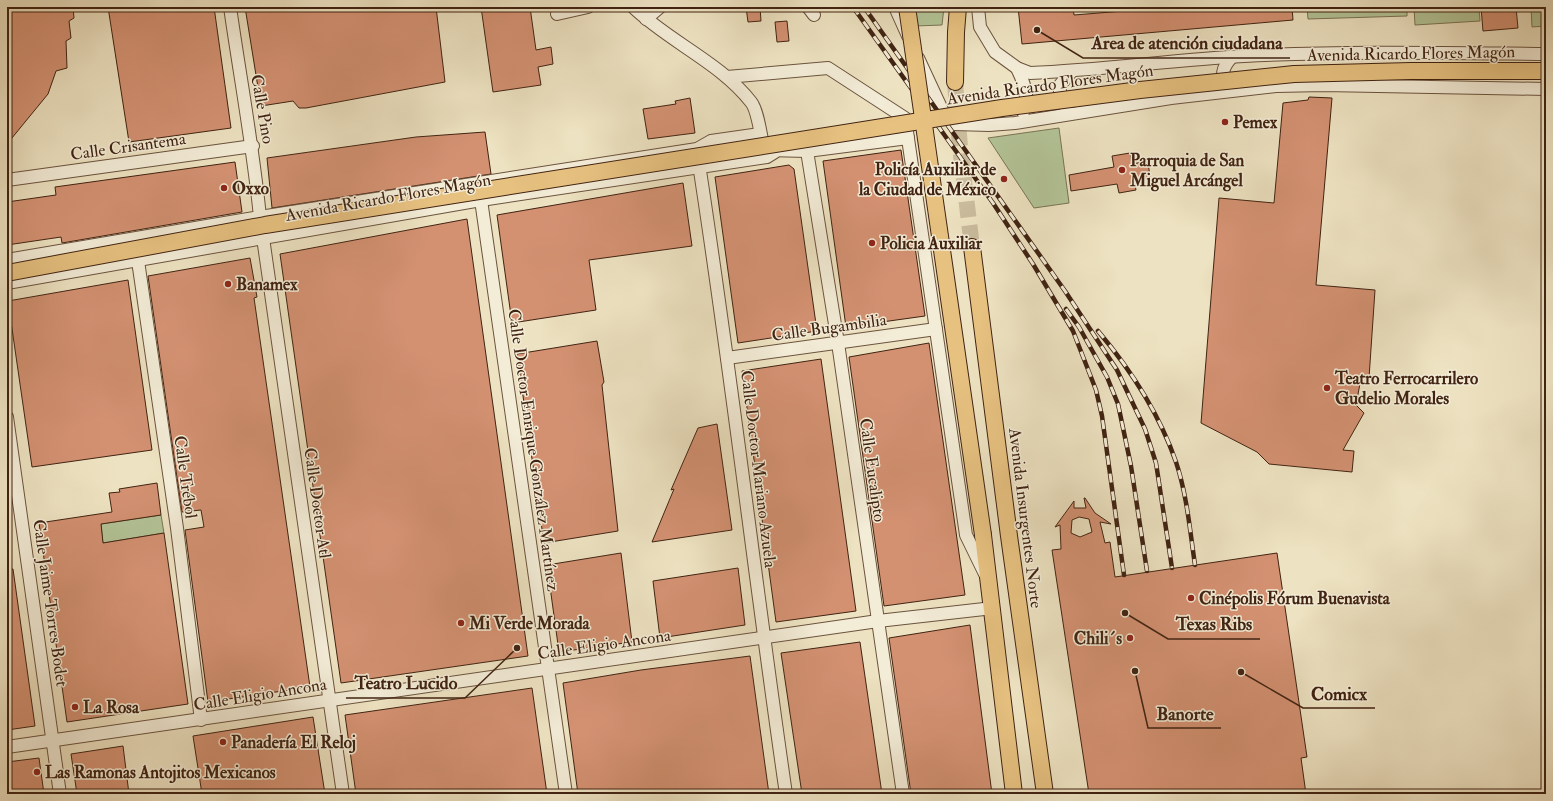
<svg xmlns="http://www.w3.org/2000/svg" width="1553" height="801" font-family="'IM FELL Double Pica',serif">
<rect width="100%" height="100%" fill="#ede2c1"/>
<filter id="stains"><feTurbulence type="fractalNoise" baseFrequency=".005" numOctaves="4"/><feColorMatrix values="0 0 0 0 .2 0 0 0 0 .09 0 0 0 0 .02 0 0 0 .5 -.17"/></filter>
<radialGradient id="worn" r=".72"><stop offset=".6" stop-color="#630" stop-opacity="0"/><stop offset="1" stop-color="#630" stop-opacity=".3"/></radialGradient>
<g fill="#b3c497" stroke="#7a7454">
<path d="M908,7H944L942,25L915,26Z"/>
<path d="M1307,7H1407V16L1308,19Z"/>
<path d="M1414,7H1479L1480,21L1415,25Z"/>
<path d="M1531,7H1546V26L1532,27Z"/>
<path d="M1059,128L1069,203L1034,208L988,138Z"/>
<path d="M161,515L164,533L103,543L101,524Z"/>
</g>
<g fill="#d39172" stroke="#402312" fill-rule="evenodd">
<path d="M7,7H73L74,18L69,21L71,38L66,41L67,68L56,71L48,94L7,144Z"/>
<path d="M108,7H214L231,128L129,142Z"/>
<path d="M245,7H436L445,82L306,108H299L293,101L261,106Z"/>
<path d="M481,7H530L536,50L551,47L553,64L538,67L541,85L493,92Z"/>
<path d="M746,7H760L761,21L748,22Z"/>
<path d="M1018,7H1073L1074,15L1173,7H1292L1293,20L1022,44Z"/>
<path d="M1481,7H1516L1518,28L1483,31Z"/>
<path d="M787,21L789,41L777,42L775,22Z"/>
<path d="M1309,97L1332,98L1316,285L1375,290L1369,378H1361L1356,405L1364,413L1343,450L1354,451L1352,472L1269,464L1257,452L1201,423L1219,198L1274,203L1283,103L1308,100Z"/>
<path d="M690,98L695,133L648,139L643,109L676,104L675,101Z"/>
<path d="M485,132L491,174L272,208L267,158L416,137Z"/>
<path d="M901,150L925,316L846,327L823,161Z"/>
<path d="M1130,153L1132,164L1148,161L1150,178L1134,181L1136,190L1119,193L1117,184L1071,191L1069,175L1114,167L1112,156Z"/>
<path d="M235,162L242,212L62,243L61,237L7,245V202L56,195L55,187Z"/>
<path d="M789,165L794,169L817,331L738,343L715,177Z"/>
<path d="M683,183L692,246L589,260L596,310L512,323L497,215Z"/>
<path d="M467,219L528,656L341,683L280,254Z"/>
<path d="M250,258L257,297L254,298L310,687L208,702L185,530L204,527L201,510L182,512L148,276Z"/>
<path d="M128,280L152,450L32,467L8,301Z"/>
<path d="M597,341L604,382L602,385L618,531L544,543L517,354Z"/>
<path d="M929,343L965,595L884,606L849,357Z"/>
<path d="M821,359L856,611L776,622L742,371Z"/>
<path d="M717,424L732,530L652,542L674,489L671,490L698,428Z"/>
<path d="M157,483L161,515L101,524L103,543L164,533L188,704L67,722L39,523L112,512L109,493L120,492L119,489Z"/>
<path d="M1084,498H1085L1095,513L1111,524L1100,522L1105,543L1110,542L1115,577L1277,553L1307,757L1301,758L1306,794H1089L1052,550L1061,549L1060,525L1055,527L1074,501V508H1086ZM1079,517L1089,519L1092,532L1080,537L1071,533L1072,520Z"/>
<path d="M621,553L632,642L559,652L547,565Z"/>
<path d="M738,568L745,625L660,638L653,581Z"/>
<path d="M7,569H13L35,726L7,730Z"/>
<path d="M970,625L992,794H911L889,638Z"/>
<path d="M860,642L882,794H802L781,653Z"/>
<path d="M750,656L769,794H578L563,683L641,670Z"/>
<path d="M532,688L547,794H356L345,715Z"/>
<path d="M313,717L325,794H202L193,736Z"/>
<path d="M123,746L129,794H77L71,754Z"/>
<path d="M39,758L44,794H7V762Z"/>
</g>
<g fill="none" stroke-linecap="round" stroke-linejoin="round">
<path stroke="#cabc9e" stroke-width="16" stroke-dasharray="16 8" stroke-linecap="butt" d="M955,82L960,147L972,247"/>
<g stroke="#6b533e" stroke-width="14">
<g id="minor">
<path d="M230,7C240,77 253,146 260,217L343,794"/>
<path d="M633,7C668,41 721,63 751,102C757,109 760,130 762,140"/>
<path d="M808,7L814,15"/>
<path d="M895,7L908,36"/>
<path d="M978,7L980,27L995,52L1017,68L1030,73C1102,70 1172,60 1244,56C1345,51 1445,53 1546,54"/>
<path d="M557,14L588,7"/>
<path d="M646,19L660,7"/>
<path d="M918,58L944,114L954,124L989,125L1015,123L1171,98L1276,86L1324,85L1546,89"/>
<path d="M1017,68C1023,80 1031,101 1023,112"/>
<path d="M727,77L828,68L905,118L966,535L985,574"/>
<path d="M1231,87C1218,78 1223,66 1232,57"/>
<path d="M1065,106L1060,95V85L1072,71"/>
<path d="M767,150L807,151L908,138"/>
<path d="M807,151L838,343L903,794"/>
<path d="M698,158C731,369 755,582 786,794"/>
<path d="M7,180L253,146"/>
<path d="M480,193L566,794"/>
<path d="M137,254L177,528L201,720"/>
<path d="M7,260L260,217L697,149L711,141L760,134"/>
<path d="M7,283L481,200L767,157L775,152"/>
<path d="M727,358L936,329"/>
<path d="M7,417L60,794"/>
<path d="M7,747L878,621L993,608"/>
</g>
</g>
<g stroke="#402312" stroke-width="18">
<g id="major">
<path d="M955,82L956,32L958,7"/>
<path d="M972,247L1009,536L1045,794"/>
<path d="M983,535L1014,794"/>
</g>
</g>
<use href="#minor" stroke="#f3ecd7" stroke-width="12"/>
<use href="#major" stroke="#e6c180" stroke-width="16"/>
<g stroke="#402312" stroke-width="4.5">
<g id="rail">
<path d="M853,7L993,203L1033,264L1073,331L1096,390L1102,416L1124,575"/>
<path d="M864,7L1065,291L1117,370L1145,429L1156,463L1172,568"/>
<path d="M1066,309L1079,327L1107,377L1118,404L1131,466L1147,571"/>
<path d="M1098,331C1131,370 1159,413 1176,462C1187,495 1190,531 1195,565"/>
</g>
</g>
<use href="#rail" stroke="#f3ecd7" stroke-width="3" stroke-dasharray="9" stroke-linecap="butt"/>
<g stroke="#402312" stroke-width="18" stroke-linecap="butt">
<g id="major-bridge">
<path d="M907,7L983,535"/>
<path d="M7,273L265,225L1002,108L1140,90L1294,74L1411,71H1546"/>
</g>
</g>
<use href="#major-bridge" stroke="#e6c180" stroke-width="16"/>
</g>
<g fill="#8f2418" stroke="#f3ecd7" stroke-width="1.5">
<circle cx="1225" cy="122" r="4"/>
<circle cx="1122" cy="170" r="4"/>
<circle cx="1004" cy="179" r="4"/>
<circle cx="224" cy="188" r="4"/>
<circle cx="872" cy="243" r="4"/>
<circle cx="228" cy="284" r="4"/>
<circle cx="1327" cy="388" r="4"/>
<circle cx="1191" cy="598" r="4"/>
<circle cx="461" cy="623" r="4"/>
<circle cx="1130" cy="638" r="4"/>
<circle cx="75" cy="707" r="4"/>
<circle cx="223" cy="742" r="4"/>
<circle cx="37" cy="772" r="4"/>
</g>
<g text-anchor="middle" stroke-width="3" stroke-linejoin="round" paint-order="stroke">
<g font-size="17" fill="#402312" stroke="#f3ecd7">
<text transform="translate(1411 53) rotate(-1)" y="6">Avenida Ricardo Flores Magón</text>
<text transform="translate(1050 84) rotate(-8)" y="6">Avenida Ricardo Flores Magón</text>
<text transform="translate(263 109) rotate(80)" y="6">Calle Pino</text>
<text transform="translate(128 146) rotate(-8)" y="6">Calle Crisantema</text>
<text transform="translate(388 197) rotate(-10)" y="6">Avenida Ricardo Flores Magón</text>
<text transform="translate(829 327) rotate(-8)" y="6">Calle Bugambilia</text>
<text transform="translate(534 450) rotate(82)" y="6">Calle Doctor Enrique González Martínez</text>
<text transform="translate(759 469) rotate(83)" y="6">Calle Doctor Mariano Azuela</text>
<text transform="translate(873 470) rotate(82)" y="6">Calle Eucalipto</text>
<text transform="translate(186 477) rotate(82)" y="6">Calle Trébol</text>
<text transform="translate(318 503) rotate(82)" y="6">Calle Doctor Atl</text>
<text transform="translate(1026 518) rotate(83)" y="6">Avenida Insurgentes Norte</text>
<text transform="translate(51 603) rotate(82)" y="6">Calle Jaime Torres Bodet</text>
<text transform="translate(604 644) rotate(-8)" y="6">Calle Eligio Ancona</text>
<text transform="translate(260 694) rotate(-9)" y="6">Calle Eligio Ancona</text>
</g>
<g font-size="17" font-weight="bold" fill="#402312" stroke="#f3ecd7" text-anchor="start">
<text x="1233" y="128">Pemex</text>
<text x="1130" y="166">Parroquia de San<tspan x="1130" dy="20">Miguel Arcángel</tspan></text>
<text x="996" y="175" text-anchor="end">Policía Auxiliar de<tspan x="996" dy="20">la Ciudad de México</tspan></text>
<text x="232" y="194">Oxxo</text>
<text x="880" y="249">Policia Auxiliar</text>
<text x="236" y="290">Banamex</text>
<text x="1335" y="384">Teatro Ferrocarrilero<tspan x="1335" dy="20">Gudelio Morales</tspan></text>
<text x="1199" y="604">Cinépolis Fórum Buenavista</text>
<text x="469" y="629">Mi Verde Morada</text>
<text x="1122" y="644" text-anchor="end">Chili´s</text>
<text x="83" y="713">La Rosa</text>
<text x="231" y="748">Panadería El Reloj</text>
<text x="45" y="778">Las Ramonas Antojitos Mexicanos</text>
</g>
</g>
<path fill="none" stroke="#402312" stroke-width="1.5" d="M1037 30L1083 58H1290M1125 613L1168 639H1260M517 648L465 698H346M1241 672L1303 708H1375M1135 671L1148 728H1221"/>
<g fill="#402312" stroke="#f3ecd7" stroke-width="1.5">
<circle cx="1037" cy="30" r="4"/>
<circle cx="1125" cy="613" r="4"/>
<circle cx="517" cy="648" r="4"/>
<circle cx="1241" cy="672" r="4"/>
<circle cx="1135" cy="671" r="4"/>
</g>
<g font-size="18" text-anchor="middle" font-weight="bold" fill="#402312" stroke="#f3ecd7" stroke-width="3" stroke-linejoin="round" paint-order="stroke">
<text x="1187" y="49">Area de atención ciudadana</text>
<text x="1214" y="630">Texas Ribs</text>
<text x="406" y="689">Teatro Lucido</text>
<text x="1339" y="700">Comicx</text>
<text x="1185" y="720">Banorte</text>
</g>
<rect width="1553" height="801" fill="none" stroke="#ede2c1" stroke-width="24"/>
<rect x="8" y="8" width="1537" height="785" fill="none" stroke="#402312" stroke-width="2"/>
<rect x="12" y="12" width="1529" height="777" fill="none" stroke="#402312"/>
<rect width="100%" height="100%" filter="url(#stains)"/>
<rect width="100%" height="100%" fill="url(#worn)"/>
</svg>
